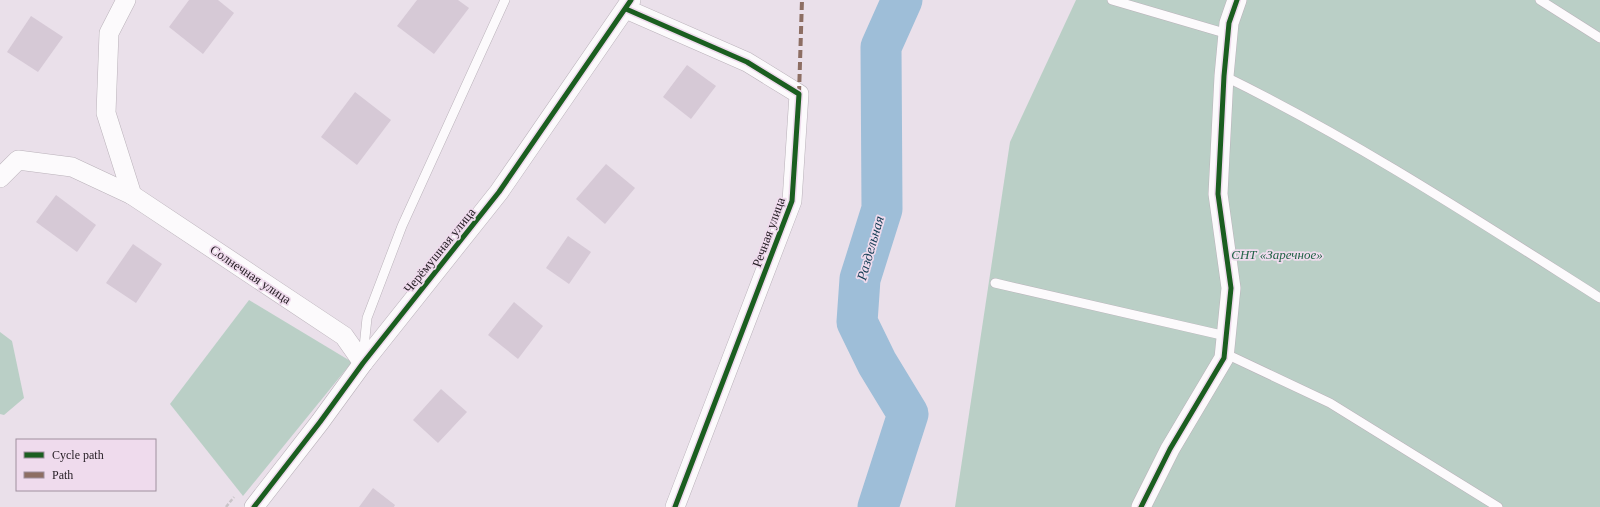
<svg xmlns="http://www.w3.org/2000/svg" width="1600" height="507" font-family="'Times New Roman',serif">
<rect width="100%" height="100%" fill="#eae0ea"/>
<g fill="#bacfc6">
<path d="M1076,0H1600V507H955L1010,142Z"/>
<path d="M249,300L352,362L243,496L170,404Z"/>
<path d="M0,332L12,341L24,398L4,415L0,414Z"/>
</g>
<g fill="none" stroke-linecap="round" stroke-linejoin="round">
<path stroke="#9ebed8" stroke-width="41" d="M878,507L908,414L877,363L857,322L860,279L882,209L881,47L902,0"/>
</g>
<g fill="#d6c9d6">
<path d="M189,0H218L234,13L203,54L169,27Z"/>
<path d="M417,0H458L469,8L434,54L397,26Z"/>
<path d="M31,16L63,37L38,72L7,52Z"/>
<path d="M687,65L716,86L691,119L663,97Z"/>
<path d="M355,92L391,120L357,165L321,137Z"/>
<path d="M606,164L635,188L605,224L576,199Z"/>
<path d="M56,195L96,225L77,252L36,222Z"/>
<path d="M568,236L591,252L569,284L546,268Z"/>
<path d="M133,244L162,264L136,303L106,283Z"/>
<path d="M514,302L543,326L518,359L488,335Z"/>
<path d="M441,389L467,412L438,443L413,420Z"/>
<path d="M373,488L395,505L394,507H359Z"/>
</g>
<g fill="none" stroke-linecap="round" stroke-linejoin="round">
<g stroke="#bab2ba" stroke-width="10">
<g id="service">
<path d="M1112,0L1228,34"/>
<path d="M1540,0L1600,38"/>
<path d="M1224,76C1355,140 1477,220 1600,298"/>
<path d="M995,283L1226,336"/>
<path d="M1224,353L1330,403L1498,507"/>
<path d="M363,357L367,318L402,226L505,0"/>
</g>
</g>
<g stroke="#bab2ba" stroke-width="20">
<g id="minor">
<path d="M126,0L109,33L106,113L132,195L344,336L363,363"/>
<path d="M626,9L747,62L799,94L792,201L675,507"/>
<path d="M0,178L18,160L72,167L132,195"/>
<path d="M254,507L320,422L363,363L499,192L631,0"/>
<path d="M1141,507L1170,449L1224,358L1231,288L1218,194L1224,76L1229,23L1237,0"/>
</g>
</g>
<path stroke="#c9c4c8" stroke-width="2.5" stroke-dasharray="4 2" stroke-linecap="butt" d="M226,507L234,497"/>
<use href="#service" stroke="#fcfafc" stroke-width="9"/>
<use href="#minor" stroke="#fcfafc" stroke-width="19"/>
<path stroke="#8d6e63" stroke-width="4" stroke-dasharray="8 4" stroke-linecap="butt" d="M799,94L802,0"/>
<g stroke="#efdbed" stroke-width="8">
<g id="cycleway">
<path d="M626,9L747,62L799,94L792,201L675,507"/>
<path d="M254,507L320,422L363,363L499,192L631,0"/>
<path d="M1141,507L1170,449L1224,358L1231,288L1218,194L1224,76L1229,23L1237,0"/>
</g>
</g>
<use href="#cycleway" stroke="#1b5e20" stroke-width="5"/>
</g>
<g text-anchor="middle" stroke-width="3.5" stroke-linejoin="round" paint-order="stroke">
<g font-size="13" fill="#282027" stroke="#efdbed">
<text transform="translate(768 232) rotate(-70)" y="5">Речная улица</text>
<text transform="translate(439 250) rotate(-51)" y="5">Черёмушная улица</text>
<text transform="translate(251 274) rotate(34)" y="5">Солнечная улица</text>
</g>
<g font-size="13" font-style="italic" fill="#216246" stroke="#efdbed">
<text x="1277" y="259">СНТ «Заречное»</text>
</g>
<g font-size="14" font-style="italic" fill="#113b52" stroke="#efdbed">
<text transform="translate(870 248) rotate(-74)" y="5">Раздельная</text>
</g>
</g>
<rect x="16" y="439" width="140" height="52" fill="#efdbed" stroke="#9f909e"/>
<rect x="24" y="452" width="20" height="6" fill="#1b5e20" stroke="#9f909e"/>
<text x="52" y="459" font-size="12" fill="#282027">Cycle path</text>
<rect x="24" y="472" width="20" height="6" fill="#8d6e63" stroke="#9f909e"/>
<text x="52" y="479" font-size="12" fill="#282027">Path</text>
</svg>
